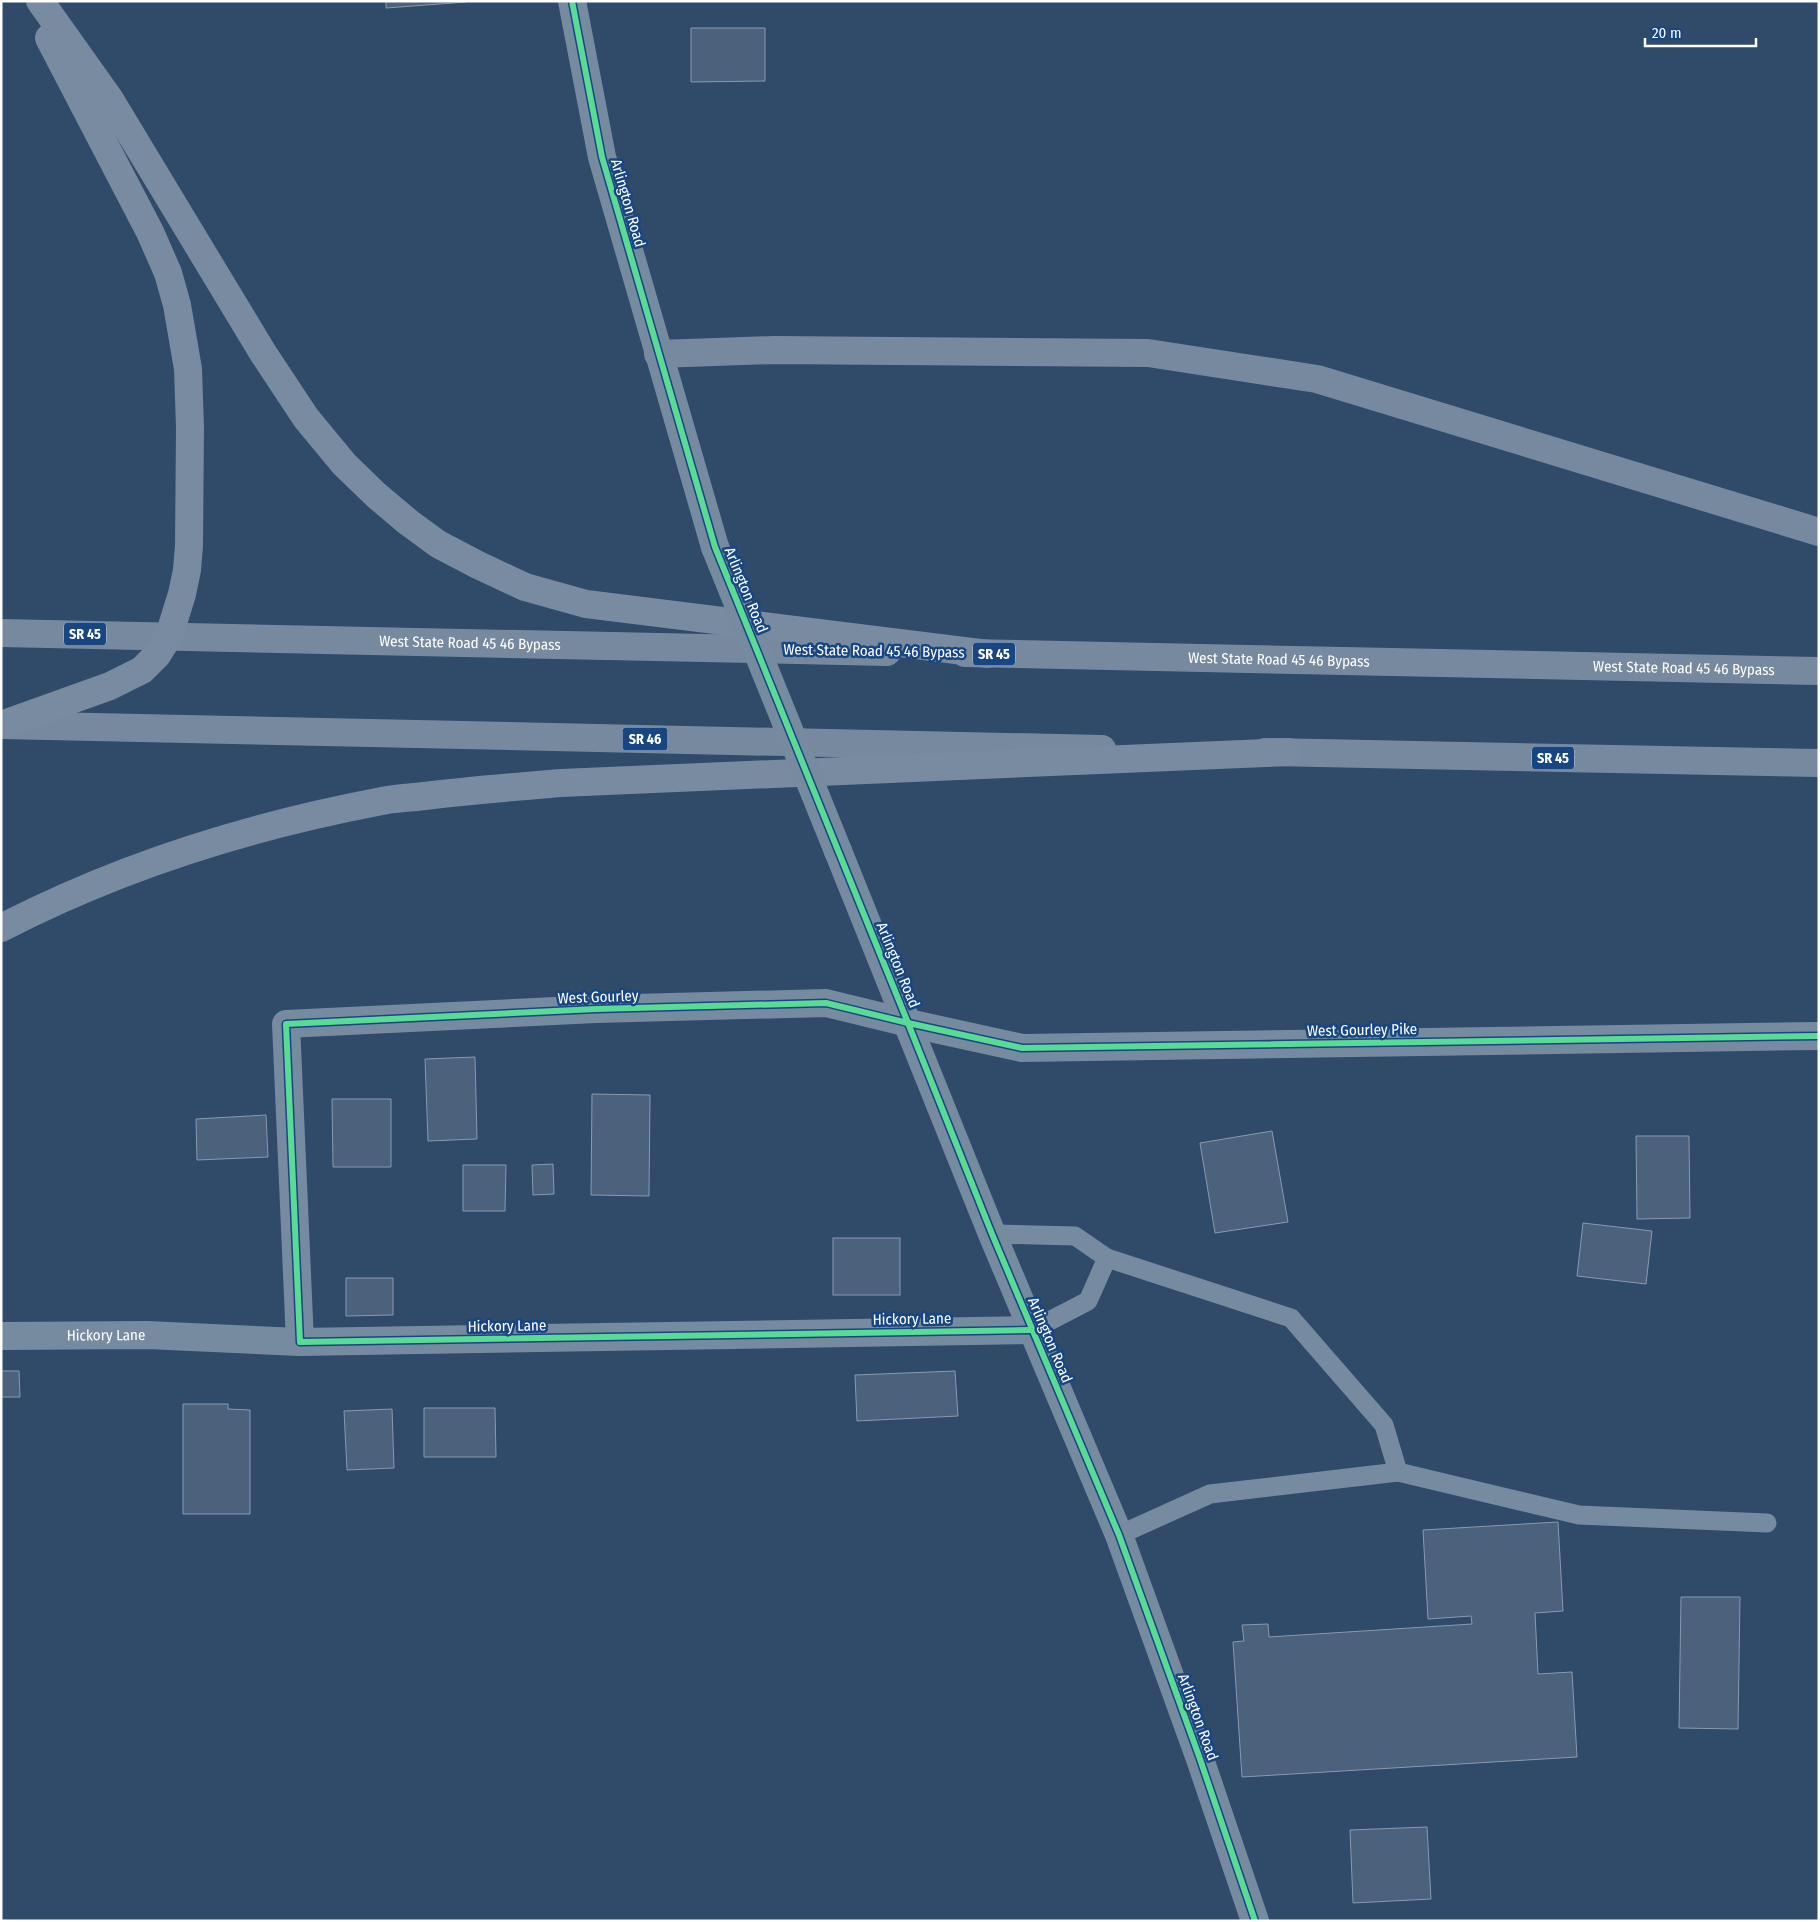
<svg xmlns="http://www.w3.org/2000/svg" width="1820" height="1922" font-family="'Fira Sans Condensed',sans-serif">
<rect width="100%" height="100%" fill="#304a6a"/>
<g fill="#4c617c" stroke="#8a9aaf">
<path d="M386,1H466V2L386,8Z"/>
<path d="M691,28H765V81L691,82Z"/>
<path d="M475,1057L477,1139L428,1141L425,1059Z"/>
<path d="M592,1094L650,1095L649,1196L591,1195Z"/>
<path d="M332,1099H391V1167H333Z"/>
<path d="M266,1115L268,1157L197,1160L196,1119Z"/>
<path d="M1272,1131L1288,1222L1215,1233L1200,1143Z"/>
<path d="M1636,1136H1689L1690,1218L1637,1219Z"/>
<path d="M553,1164L554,1194L533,1195L532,1165Z"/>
<path d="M463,1165H506L505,1211H463Z"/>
<path d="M1583,1223L1652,1231L1646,1284L1577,1276Z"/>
<rect x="833" y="1238" width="67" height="57"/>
<path d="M346,1278H393V1315L346,1316Z"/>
<path d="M1,1371H19L20,1397H1Z"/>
<path d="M955,1371L958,1416L857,1421L855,1375Z"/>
<path d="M183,1404H228V1409L250,1410V1514H183Z"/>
<path d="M424,1408H495L496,1457H424Z"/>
<path d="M392,1409L394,1468L347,1470L344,1411Z"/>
<path d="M1558,1522L1563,1611L1535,1613L1538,1674L1572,1672L1577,1757L1242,1777L1233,1642L1244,1641L1242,1625L1268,1624L1269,1637L1472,1624L1471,1616L1428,1619L1423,1530Z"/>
<path d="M1681,1597H1740L1738,1729L1679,1728Z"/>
<path d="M1427,1827L1431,1899L1353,1903L1350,1830Z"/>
</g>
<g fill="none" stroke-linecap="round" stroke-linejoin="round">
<g stroke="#768aa0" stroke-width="19">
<path d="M992,1234L1075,1236L1107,1258L1088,1301L1032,1330"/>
<path d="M1107,1258L1291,1318L1384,1425L1398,1472L1210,1494L1119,1535"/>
<path d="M1398,1472L1579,1515L1767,1523"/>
</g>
<g stroke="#768aa0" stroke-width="28">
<path d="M1032,1330L300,1342L286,1024L596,1009L826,1003L908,1023L1022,1048L1819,1036"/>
<path id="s1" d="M1,1336L147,1335L300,1342"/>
</g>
<g stroke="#768aa0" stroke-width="28">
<path d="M572,1L602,157L715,547"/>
<path d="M838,851L992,1234L1119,1535L1200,1759L1255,1921"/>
</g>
<g stroke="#77899f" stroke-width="28">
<path d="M658,354L774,350L1148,353L1317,379L1819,532"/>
<path id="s2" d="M1,633L887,652"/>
<path id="s3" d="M965,653L1819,671"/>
<path d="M1,725L1102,749"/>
<path d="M1265,752L1819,763"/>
</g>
<g stroke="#788ba0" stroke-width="28">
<path d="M40,1L109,98L263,353L306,418L344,464L376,495L408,522L438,544L478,565L525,587L586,604L988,654"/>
<path d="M1,725L110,686L142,670L157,655L169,636L182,594L187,570L189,546L190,428L188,369L177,305L168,273L150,232L49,38"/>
<path d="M1,928C119,867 246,827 377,802C393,798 409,798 425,796C471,790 516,787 561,783L1288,752"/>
</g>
<path stroke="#768aa0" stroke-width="28" d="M715,547L838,851"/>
<g stroke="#184683" stroke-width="9">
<g id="cycleway">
<path d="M572,1L602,157L715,547L908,1023L992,1234L1119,1535L1200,1759L1255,1921"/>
<path d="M1032,1330L300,1342L286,1024L596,1009L826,1003L908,1023L1022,1048L1819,1036"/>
</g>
</g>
<use href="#cycleway" stroke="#5adb95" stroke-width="6"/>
</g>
<g text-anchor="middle" stroke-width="5" stroke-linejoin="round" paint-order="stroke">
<g fill="#184683" stroke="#bac8da" stroke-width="1">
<rect x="64" y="622.5" width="42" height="23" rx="4"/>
<rect x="973" y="642.5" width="42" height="23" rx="4"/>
<rect x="622.5" y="727.5" width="45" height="23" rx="4"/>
<rect x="1532" y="746.5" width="42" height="23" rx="4"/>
</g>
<g font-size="14" font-weight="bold" fill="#fff">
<text x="85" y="639">SR 45</text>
<text x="994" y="659">SR 45</text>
<text x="645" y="744">SR 46</text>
<text x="1553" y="763">SR 45</text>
</g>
<g font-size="15" fill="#fff" stroke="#184683">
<text transform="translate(628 203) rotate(74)" y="5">Arlington Road</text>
<text transform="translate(746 590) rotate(68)" y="5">Arlington Road</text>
<text dy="5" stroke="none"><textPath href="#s2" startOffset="469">West State Road 45 46 Bypass</textPath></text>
<text transform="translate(874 651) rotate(1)" y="5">West State Road 45 46 Bypass</text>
<text dy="5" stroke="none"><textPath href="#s3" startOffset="314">West State Road 45 46 Bypass</textPath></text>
<text dy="5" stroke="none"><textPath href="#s3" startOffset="719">West State Road 45 46 Bypass</textPath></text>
<text transform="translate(898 965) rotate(68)" y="5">Arlington Road</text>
<text transform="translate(598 997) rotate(-2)" y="5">West Gourley</text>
<text transform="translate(1362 1030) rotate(-1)" y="5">West Gourley Pike</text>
<text transform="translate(912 1319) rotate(-1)" y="5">Hickory Lane</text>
<text transform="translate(507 1326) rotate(-1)" y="5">Hickory Lane</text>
<text dy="5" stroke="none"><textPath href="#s1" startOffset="105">Hickory Lane</textPath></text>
<text transform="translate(1050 1340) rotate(67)" y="5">Arlington Road</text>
<text transform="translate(1198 1717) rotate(70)" y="5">Arlington Road</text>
</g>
</g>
<rect width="1820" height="1922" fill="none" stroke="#ffffff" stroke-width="5"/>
<path d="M1645 38v8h111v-8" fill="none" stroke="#ffffff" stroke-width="2.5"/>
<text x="1652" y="38" font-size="15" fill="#ffffff" stroke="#184683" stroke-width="4" paint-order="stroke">20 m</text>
</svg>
